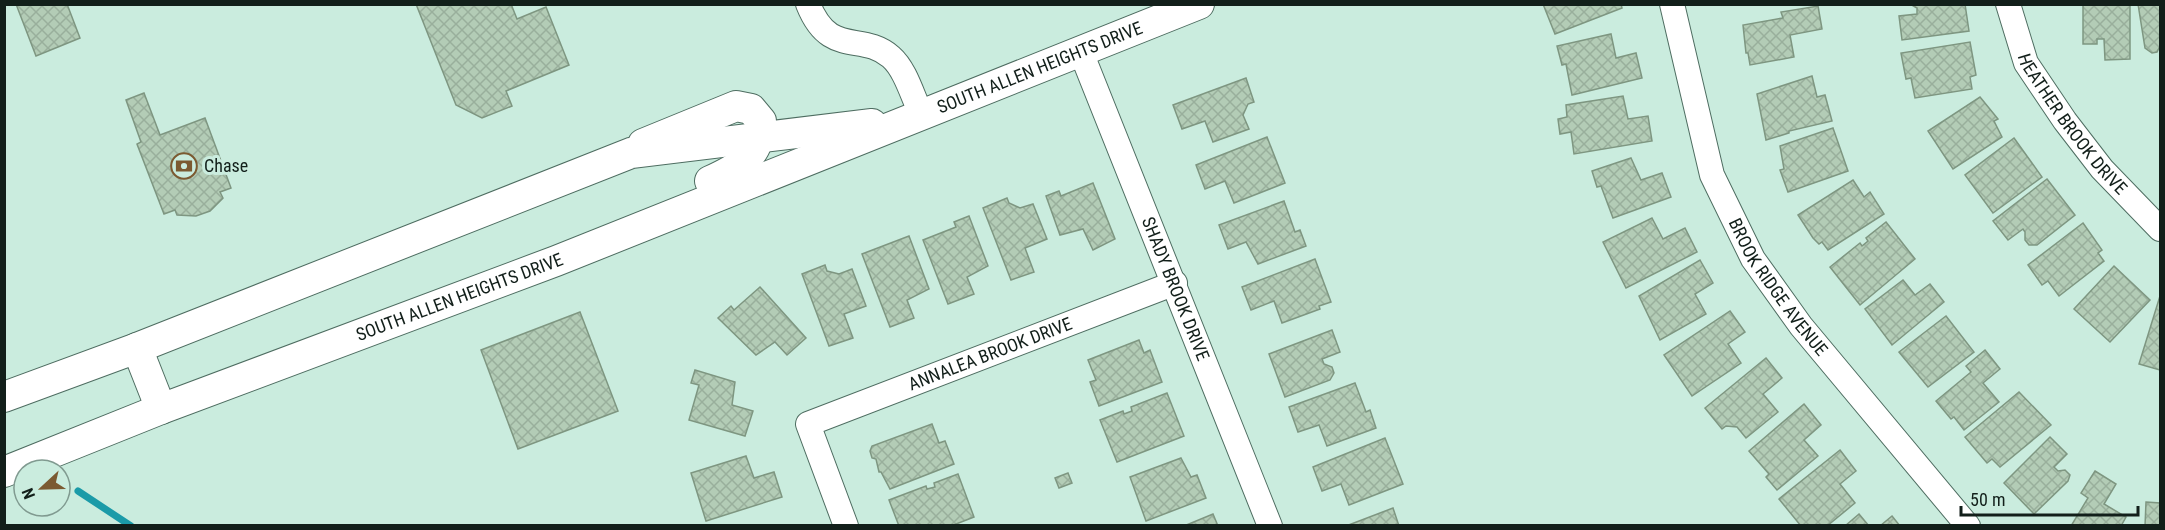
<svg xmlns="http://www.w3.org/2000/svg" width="2165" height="530" font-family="'Roboto Condensed',sans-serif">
<defs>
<pattern id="building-cross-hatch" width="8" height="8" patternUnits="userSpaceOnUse" patternTransform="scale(1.5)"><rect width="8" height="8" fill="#b3ccb6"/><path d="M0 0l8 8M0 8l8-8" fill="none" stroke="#99af9c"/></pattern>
</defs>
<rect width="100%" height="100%" fill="#caecde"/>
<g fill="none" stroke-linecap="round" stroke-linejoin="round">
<path stroke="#1b9ba8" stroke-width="7" d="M78,491L131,526"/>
</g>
<g fill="url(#building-cross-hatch)" stroke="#7e9681" stroke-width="1.5">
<path d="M16,4H67L80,38L36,56Z"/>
<path d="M416,4H511L517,19L546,7L569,65L506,91L512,106L482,118L456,105Z"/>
<path d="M1543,4H1621L1622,8L1555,34Z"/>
<path d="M1965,4L1969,31L1902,40L1899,16L1917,14V8L1910,4Z"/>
<path d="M2083,4H2130V59L2105,60L2104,39H2097V44H2083Z"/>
<path d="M2138,4H2160V46L2157,52L2152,53L2145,48Z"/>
<path d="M1818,6L1822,29L1790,35L1794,57L1750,65L1748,53H1746L1743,25L1783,18L1781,12Z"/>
<path d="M1611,34L1616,58L1636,53L1642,78L1572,95L1566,64L1562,65L1557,46Z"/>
<path d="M1970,42L1976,75L1970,77L1972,89L1915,98L1911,78L1906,79L1901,53Z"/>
<path d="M1812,76L1817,97L1825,95L1832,121L1789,131V133L1766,140L1757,94Z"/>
<path d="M1246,78L1254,102L1248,104L1243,115L1249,129L1213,142L1205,121L1182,129L1173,105Z"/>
<path d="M144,93L160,135L205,118L231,188L220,192L223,198L210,211L196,216L177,215L175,210L164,214L137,144L141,142L126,100Z"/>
<path d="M1623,96L1628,119L1648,116L1652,141L1574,154L1571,132L1560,134L1558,119L1567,117L1566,105Z"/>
<path d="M1980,97L1998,119L1994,121L2002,137L1953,169L1928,131Z"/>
<path d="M1833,128L1848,171L1788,192L1780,170L1784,169L1780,146Z"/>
<path d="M1267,137L1285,183L1234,203L1225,181L1205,189L1196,165Z"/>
<path d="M2014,138L2042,177L1993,213L1965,175Z"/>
<path d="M1631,158L1641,180L1662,173L1671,197L1613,218L1601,186L1597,187L1592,171Z"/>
<path d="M2047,179L2075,215L2037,245H2029L2025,240V232L2023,229L2008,240L1993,221Z"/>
<path d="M1853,180L1864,197L1870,192L1884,214L1828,250L1822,242L1819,244L1813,238L1798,215Z"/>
<path d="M1093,183L1115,239L1093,250L1083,229L1060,235L1046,196L1059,191L1061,196Z"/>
<path d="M1007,198L1009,203L1020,208L1033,204L1047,239L1025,248L1034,272L1011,280L983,208Z"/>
<path d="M1284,201L1295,232L1300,230L1306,246L1258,264L1246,242L1228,249L1219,225Z"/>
<path d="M969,216L988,266L967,277L974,294L948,304L923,240L956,227L954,222Z"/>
<path d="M1652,218L1663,239L1685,228L1697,252L1626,288L1603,242Z"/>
<path d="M1886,222L1915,259L1860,305L1830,267L1860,243L1862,246L1868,241L1866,238Z"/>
<path d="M2083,223L2102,250L2098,253L2104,261L2059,296L2048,281L2042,285L2028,265Z"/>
<path d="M909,236L929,289L907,300L914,318L890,327L862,254Z"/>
<path d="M1315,259L1331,302L1319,306L1320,309L1282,323L1274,301L1251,310L1242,287Z"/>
<path d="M1700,260L1713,283L1695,294L1706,314L1660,340L1639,296Z"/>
<path d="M825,265L827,271L839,274L852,269L866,306L844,314L853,338L829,346L802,274Z"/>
<path d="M2114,266L2150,300L2110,342L2074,309Z"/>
<path d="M1903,280L1915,295L1930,284L1944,302L1892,345L1865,309Z"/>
<path d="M760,287L806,338L787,355L775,342L756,355L718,318L731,306L734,310Z"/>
<path d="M2160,296V370L2139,364Z"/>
<path d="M1730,311L1745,332L1728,344L1741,363L1692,396L1664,355Z"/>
<path d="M580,312L618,411L518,449L481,350Z"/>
<path d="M1946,316L1974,352L1928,387L1899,352Z"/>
<path d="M1332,330L1340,352L1322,359L1324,364L1332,367L1334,373L1330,380L1285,397L1269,354Z"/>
<path d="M1139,340L1144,353L1150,350L1162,382L1099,406L1090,382L1096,380L1088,360Z"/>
<path d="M1985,350L2000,369L1983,383L1999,402L1964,430L1954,417L1951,419L1936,401L1971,372L1966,366Z"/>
<path d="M1766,358L1782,378L1763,394L1778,412L1746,438L1737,427L1726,426L1722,429L1705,408Z"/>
<path d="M695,370L735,382L732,405L753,411L745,436L689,420L699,385L691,383Z"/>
<path d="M1355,383L1366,412L1370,410L1376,428L1327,446L1319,425L1298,432L1289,407Z"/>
<path d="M2019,392L2051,425L2000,467L1992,459L1987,463L1965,437Z"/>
<path d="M1167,393L1184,436L1117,462L1100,420L1123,411L1124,414L1132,411L1131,407Z"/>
<path d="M1804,404L1821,425L1804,440L1818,456L1777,490L1766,477L1769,474L1749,451Z"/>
<path d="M932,424L939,443L945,441L954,464L890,489L881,472H879L876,459L872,458L870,451L872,446Z"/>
<path d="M2050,437L2067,454L2054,467L2058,471L2065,470L2070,475L2068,481L2034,514L2004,483Z"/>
<path d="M1385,438L1403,484L1349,505L1341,484L1322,491L1313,467Z"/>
<path d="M1840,450L1856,471L1840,484L1855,503L1827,526H1801L1779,499Z"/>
<path d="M746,456L754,478L774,472L782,497L706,521L691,473Z"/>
<path d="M1181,458L1191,477L1197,475L1206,498L1146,521L1130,477Z"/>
<path d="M2095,471L2116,484L2104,504L2126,517L2121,526H2071L2088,498L2081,493Z"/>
<path d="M1068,473L1072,483L1059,488L1055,478Z"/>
<path d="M958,474L974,517L951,526H899L889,500L926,486L927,489L935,487L934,483Z"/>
<path d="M2146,502L2160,503V526H2145Z"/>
<path d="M1393,508L1399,526H1346Z"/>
<path d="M1213,514L1218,526H1184Z"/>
<path d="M1859,514L1869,526H1845Z"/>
<path d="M1892,516L1900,526H1880Z"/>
</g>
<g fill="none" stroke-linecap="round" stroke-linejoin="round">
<g stroke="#4e6d61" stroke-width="26">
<g id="minor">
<path d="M808,4C830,59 861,31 891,57C906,70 913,98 922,116"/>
<path id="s1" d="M1672,4L1712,175L1753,259L1801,326L1968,526"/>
<path id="s2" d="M2008,4L2026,63L2065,121L2102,169L2160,229"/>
<path id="s3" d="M1081,52L1270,526"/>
<path id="s4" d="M846,526L808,424L1175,283"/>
</g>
</g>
<g stroke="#4e6d61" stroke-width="32">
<g id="major">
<path d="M643,144L736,106L751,109L761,121C760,156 739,168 710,181"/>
<path d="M137,348L161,409"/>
<path d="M4,397L137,348L631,153L872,124"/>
<path id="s5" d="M4,472L161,409L556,261L1199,4"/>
</g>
</g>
<use href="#minor" stroke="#fff" stroke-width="24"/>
<use href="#major" stroke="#fff" stroke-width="30"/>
</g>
<defs>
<g id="bank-ring" transform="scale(1.35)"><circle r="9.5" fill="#caecde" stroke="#7b5a31" stroke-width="1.5"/><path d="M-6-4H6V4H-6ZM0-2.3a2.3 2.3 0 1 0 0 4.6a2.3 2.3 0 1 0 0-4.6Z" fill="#7b5a31"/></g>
</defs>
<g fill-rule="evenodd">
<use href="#bank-ring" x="184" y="166"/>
</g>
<g text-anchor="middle" stroke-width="6" stroke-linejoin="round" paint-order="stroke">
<g font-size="18" fill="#121f1a" stroke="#caecde">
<text dy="6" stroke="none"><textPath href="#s5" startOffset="1112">SOUTH ALLEN HEIGHTS DRIVE</textPath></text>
<text dy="6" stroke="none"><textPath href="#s2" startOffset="138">HEATHER BROOK DRIVE</textPath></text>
<text dy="6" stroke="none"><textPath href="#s1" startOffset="306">BROOK RIDGE AVENUE</textPath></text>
<text dy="6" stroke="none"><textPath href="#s3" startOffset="255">SHADY BROOK DRIVE</textPath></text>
<text dy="6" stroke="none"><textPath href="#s5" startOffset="488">SOUTH ALLEN HEIGHTS DRIVE</textPath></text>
<text dy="6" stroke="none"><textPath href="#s4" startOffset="304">ANNALEA BROOK DRIVE</textPath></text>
</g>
<g font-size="18" fill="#121f1a" stroke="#caecde" text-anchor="start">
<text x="204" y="172">Chase</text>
</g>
</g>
<rect width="2165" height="530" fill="none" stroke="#121f1a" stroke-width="12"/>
<g transform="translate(42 488) rotate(248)"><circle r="28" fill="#caecde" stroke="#809a90" stroke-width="1.5"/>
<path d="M0-4.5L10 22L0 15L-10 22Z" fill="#7b5a31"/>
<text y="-9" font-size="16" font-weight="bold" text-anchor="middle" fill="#121f1a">N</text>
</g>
<path d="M1961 506v9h177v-9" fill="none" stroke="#121f1a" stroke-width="3"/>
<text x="1970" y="506" font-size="18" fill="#121f1a" stroke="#caecde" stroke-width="4.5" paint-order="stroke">50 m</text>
</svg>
